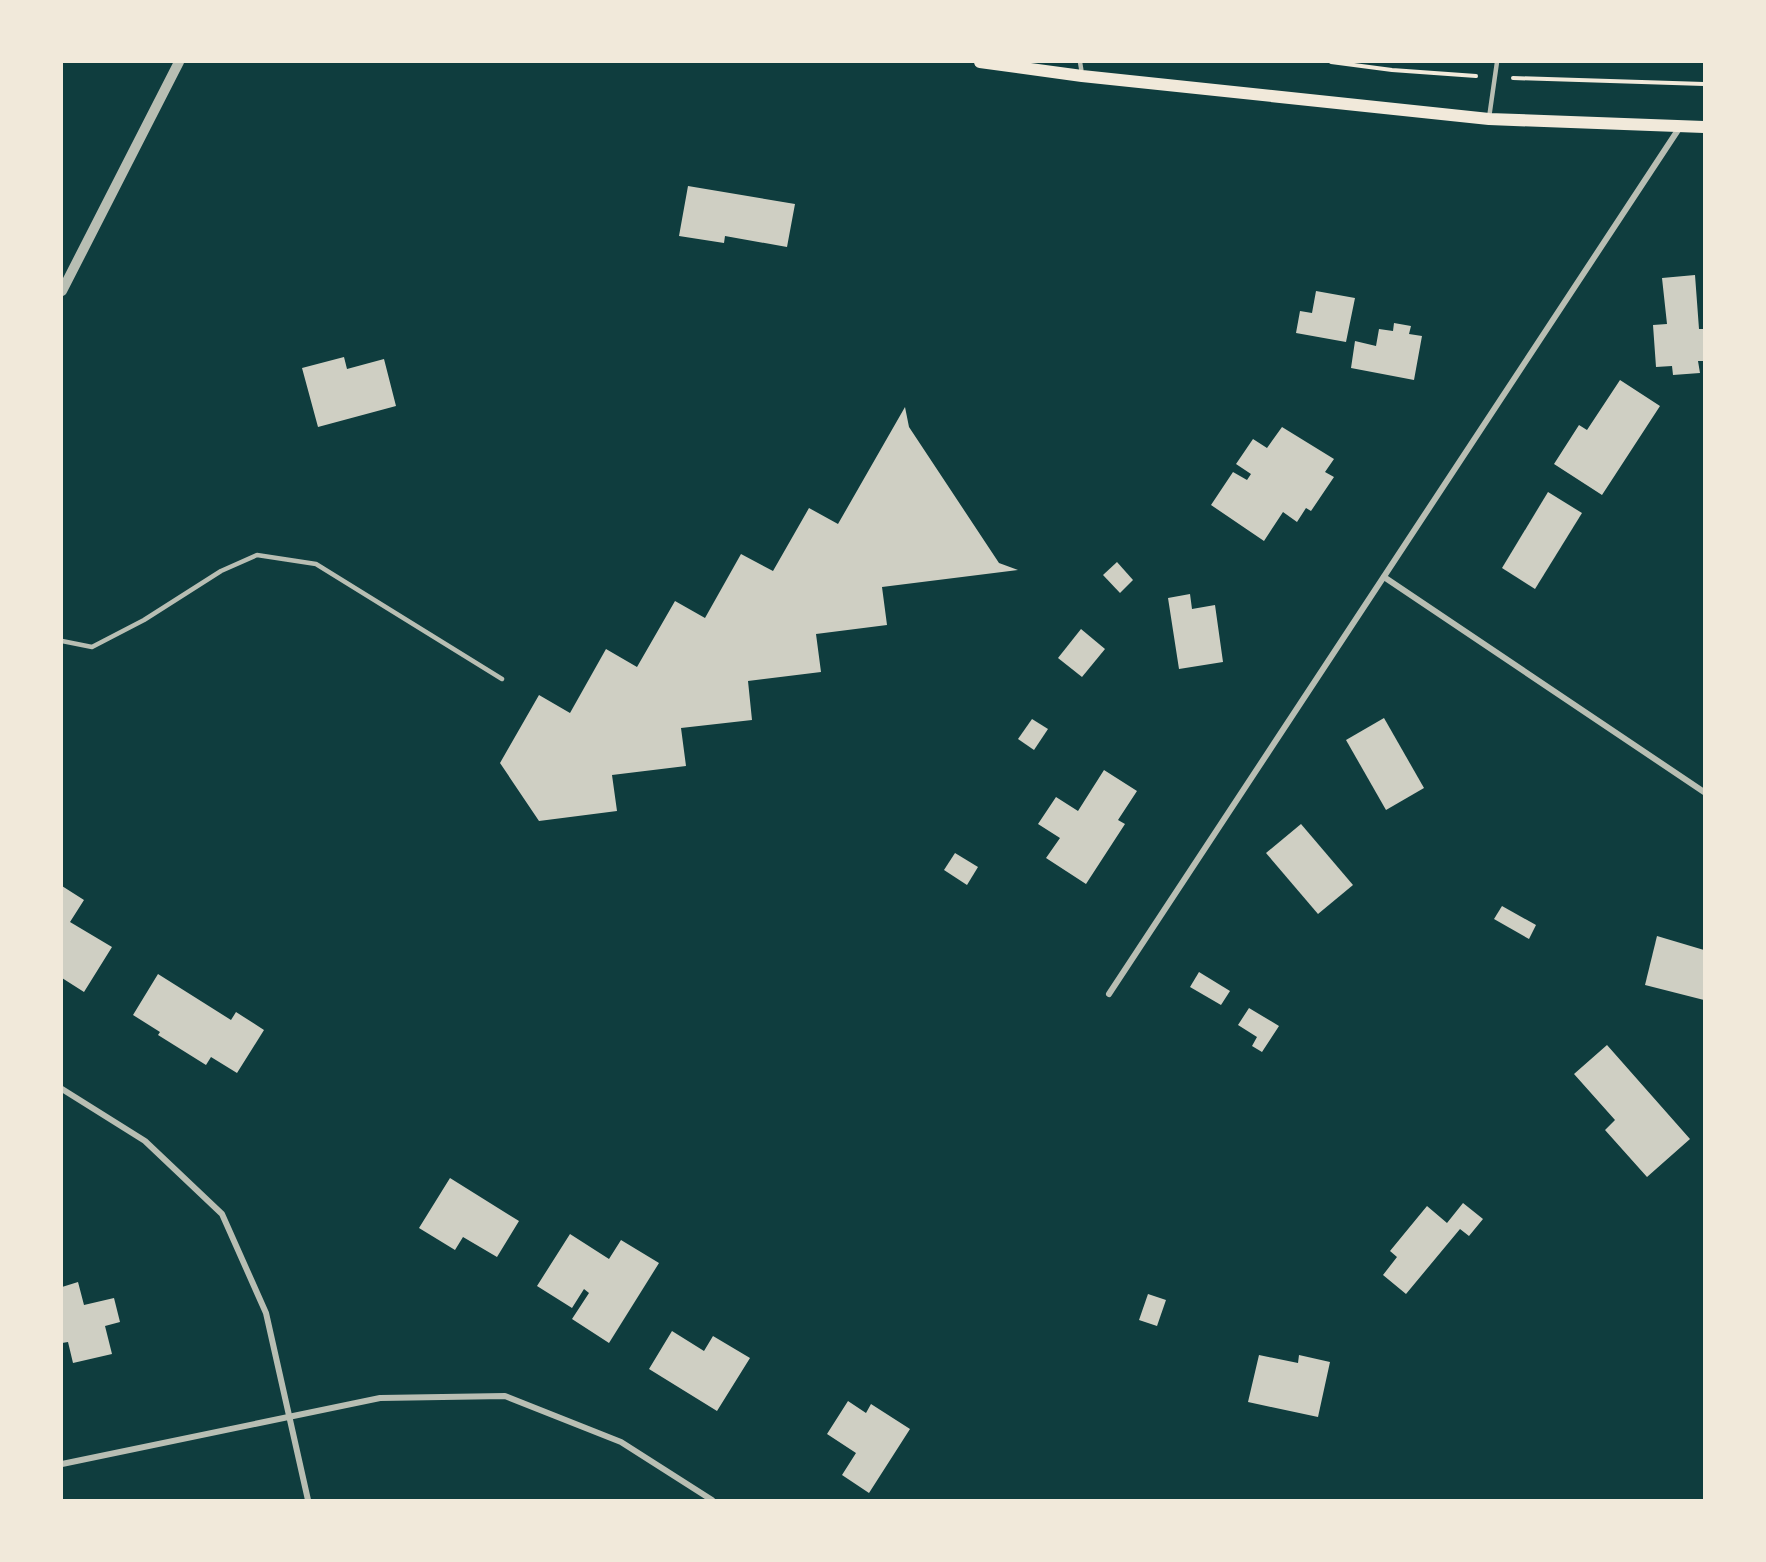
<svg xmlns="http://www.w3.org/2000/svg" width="1766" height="1562" font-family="'Source Sans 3',sans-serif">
<rect width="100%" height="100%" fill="#0f3d3e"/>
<g fill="#cfcfc3">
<path d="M688,186L795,204L787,247L725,236L724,243L679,236Z"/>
<path d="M1695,275L1699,329H1704V361H1698L1700,373L1673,375L1672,366L1656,367L1653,325L1667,324L1662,278Z"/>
<path d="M1316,291L1355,298L1346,342L1296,333L1300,311L1312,313Z"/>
<path d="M1394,323L1411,326L1409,334L1422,336L1414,380L1351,368L1355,341L1376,346L1379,329L1393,331Z"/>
<path d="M344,357L347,369L384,359L396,406L318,427L302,368Z"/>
<path d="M1620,380L1660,406L1602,495L1554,464L1579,425L1587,430Z"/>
<path d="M905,407L909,427L999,563L1018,570L882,587L887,625L816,634L821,672L748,681L752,720L681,728L686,766L612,775L617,811L539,821L500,763L539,695L570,713L606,649L637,667L675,601L705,618L741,554L773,571L809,508L838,524Z"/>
<path d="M1282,427L1334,459L1325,472L1334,477L1311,511L1306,508L1297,522L1283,512L1264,541L1211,505L1233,472L1247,480L1251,474L1236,464L1253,439L1267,448Z"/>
<path d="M1548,492L1582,513L1535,589L1502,568Z"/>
<path d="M1117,562L1133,580L1120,593L1103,575Z"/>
<path d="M1190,594L1192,609L1215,605L1223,662L1179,669L1168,598Z"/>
<path d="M1081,629L1105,649L1082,677L1058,658Z"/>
<path d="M1384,718L1424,788L1386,810L1346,740Z"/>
<path d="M1032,719L1048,729L1034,750L1018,739Z"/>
<path d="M1104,770L1137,791L1118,820L1125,824L1086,884L1046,858L1060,838L1038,824L1056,797L1078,811Z"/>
<path d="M1301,824L1353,885L1318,914L1266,853Z"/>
<path d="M955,853L978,867L967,885L944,870Z"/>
<path d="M62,886L84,900L70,922L112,947L84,992L62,978Z"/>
<path d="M1502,906L1536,925L1529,939L1494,919Z"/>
<path d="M1657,936L1704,950V1000L1645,985Z"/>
<path d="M1199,972L1230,991L1221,1005L1190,987Z"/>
<path d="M158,974L231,1020L236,1012L264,1030L237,1073L211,1057L206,1065L158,1035L160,1032L133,1015Z"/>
<path d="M1249,1008L1279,1026L1262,1052L1252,1046L1257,1037L1238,1025Z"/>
<path d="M1607,1045L1690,1139L1647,1177L1605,1130L1615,1120L1574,1074Z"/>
<path d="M450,1178L519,1221L497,1257L463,1237L455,1250L419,1228Z"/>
<path d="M1463,1203L1483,1219L1469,1236L1460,1229L1406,1294L1383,1275L1397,1257L1390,1251L1427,1206L1447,1223Z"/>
<path d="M570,1234L609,1259L621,1240L659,1263L609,1343L572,1319L589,1293L584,1289L572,1308L537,1286Z"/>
<path d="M78,1282L84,1305L114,1298L120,1322L105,1326L112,1354L73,1363L68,1342L62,1343V1287Z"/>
<path d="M1148,1294L1166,1300L1157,1326L1139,1320Z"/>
<path d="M672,1331L704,1351L713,1336L750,1358L717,1411L649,1369Z"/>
<path d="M1259,1355L1298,1363L1299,1355L1330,1362L1318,1417L1248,1402Z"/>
<path d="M848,1401L866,1413L871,1404L910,1429L869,1493L842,1475L856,1453L827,1434Z"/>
</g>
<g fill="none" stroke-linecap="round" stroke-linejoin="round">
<g stroke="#f1e9da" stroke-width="4">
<path d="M1331,62L1392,70L1476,76"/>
<path d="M1513,78L1704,84"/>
</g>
<g stroke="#b8beb3" stroke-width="4.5">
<path d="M1080,62L1082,74"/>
<path d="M1489,118L1497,62"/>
<path d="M62,641L92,647L144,620L221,571L257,555L316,564L502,679"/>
</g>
<g stroke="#b8beb3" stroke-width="6">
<path d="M1384,577L1704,792"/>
<path d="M1109,994L1680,127"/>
<path d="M62,1089L145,1141L222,1214L266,1313L308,1500"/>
<path d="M62,1464L380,1398L505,1396L621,1442L712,1500"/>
</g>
<path stroke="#b8beb3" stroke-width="10" d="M62,291L179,62"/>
<path stroke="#f1e9da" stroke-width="12" d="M980,62L1082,76L1489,119L1704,127"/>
</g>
<rect width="1766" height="1562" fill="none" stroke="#f1e9da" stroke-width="126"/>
</svg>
